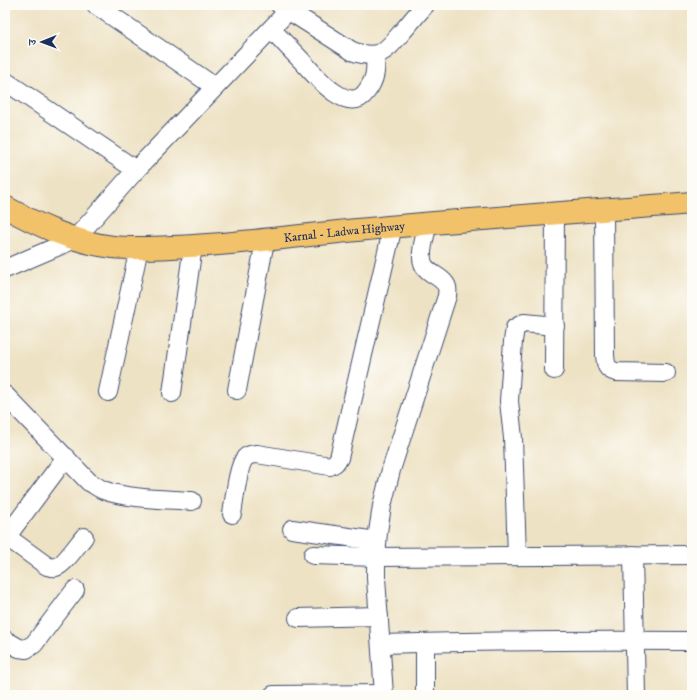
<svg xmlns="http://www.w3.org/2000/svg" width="697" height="700" font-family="'IM FELL DW Pica','Noto Serif Devanagari',serif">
<rect width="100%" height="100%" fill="#fdfcf7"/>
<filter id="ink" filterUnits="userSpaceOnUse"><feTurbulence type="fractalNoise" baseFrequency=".025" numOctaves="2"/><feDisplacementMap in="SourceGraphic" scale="8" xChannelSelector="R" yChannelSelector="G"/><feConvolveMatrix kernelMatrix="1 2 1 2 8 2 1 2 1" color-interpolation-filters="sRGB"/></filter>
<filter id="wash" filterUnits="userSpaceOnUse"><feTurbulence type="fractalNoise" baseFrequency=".012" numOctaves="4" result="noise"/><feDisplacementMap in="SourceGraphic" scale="16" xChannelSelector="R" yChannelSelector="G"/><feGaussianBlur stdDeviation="0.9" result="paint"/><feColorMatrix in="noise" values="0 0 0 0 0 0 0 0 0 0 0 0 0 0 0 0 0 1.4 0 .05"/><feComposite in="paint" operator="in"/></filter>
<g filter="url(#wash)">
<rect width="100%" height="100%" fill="#eee2c4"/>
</g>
<g filter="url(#ink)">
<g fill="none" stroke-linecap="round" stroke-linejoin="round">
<g stroke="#3b4a6d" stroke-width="20">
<g id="minor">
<path d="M96,5L215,87"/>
<path d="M280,5L352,51C379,61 386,51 402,32C410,23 417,14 425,5"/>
<path d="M271,29C281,39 291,50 301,60C313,73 348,117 366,92C376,79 376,70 375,55"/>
<path d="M5,81L136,170"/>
<path d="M604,210L605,355C606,365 606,369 616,372L666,373"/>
<path d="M5,269L75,239L136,170L288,11"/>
<path d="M554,370L555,213"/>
<path d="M237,390L265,241"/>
<path d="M108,392L139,248"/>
<path d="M172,393L193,246"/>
<path d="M5,395L89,482C94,484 98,488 103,490C127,499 166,499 192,501"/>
<path d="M232,514C234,503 238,465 245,458C248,455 252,454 257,454L330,466L335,463L339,458L393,226"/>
<path d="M292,529L377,541"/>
<path d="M7,537L47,566C50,567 53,568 56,567C64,565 78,544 84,537"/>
<path d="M5,539L66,457"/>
<path d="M313,555L376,557L692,555"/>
<path d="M633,555L636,695"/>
<path d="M517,556L513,438L509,401L513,341L515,328L524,323L555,326"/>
<path d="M298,618L379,616"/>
<path d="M5,640L19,648L26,649L34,644L75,590"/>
<path d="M381,644C485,641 588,640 692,641"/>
<path d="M273,695L384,694"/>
<path d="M384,695L376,578V557L378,532L382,506L391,470L447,296C447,294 448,289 447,287C443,276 426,274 423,263C419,254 426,233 428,223"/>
<path d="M425,695V643"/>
</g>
</g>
<g stroke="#3b4a6d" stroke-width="24">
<g id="major">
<path id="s1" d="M5,207C38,225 75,243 113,247C132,249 152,248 172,247C234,245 295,236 357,230C468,219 580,212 692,203"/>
</g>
</g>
<use href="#minor" stroke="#fff" stroke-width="18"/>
<use href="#major" stroke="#f2c26a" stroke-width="22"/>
</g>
</g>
<g text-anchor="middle" stroke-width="3.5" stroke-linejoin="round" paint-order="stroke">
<g font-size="12" fill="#1b2f5e" stroke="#fdfcf7">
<text dy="4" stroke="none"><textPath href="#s1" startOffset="348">Karnal - Ladwa Highway</textPath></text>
</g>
</g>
<rect width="697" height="700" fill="none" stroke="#fdfcf7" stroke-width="20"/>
<g transform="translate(42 42) rotate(269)" stroke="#fdfcf7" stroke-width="3" paint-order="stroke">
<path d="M0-3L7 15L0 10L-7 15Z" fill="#1b2f5e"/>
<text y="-6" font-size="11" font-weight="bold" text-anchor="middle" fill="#1b2f5e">उ</text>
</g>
</svg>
